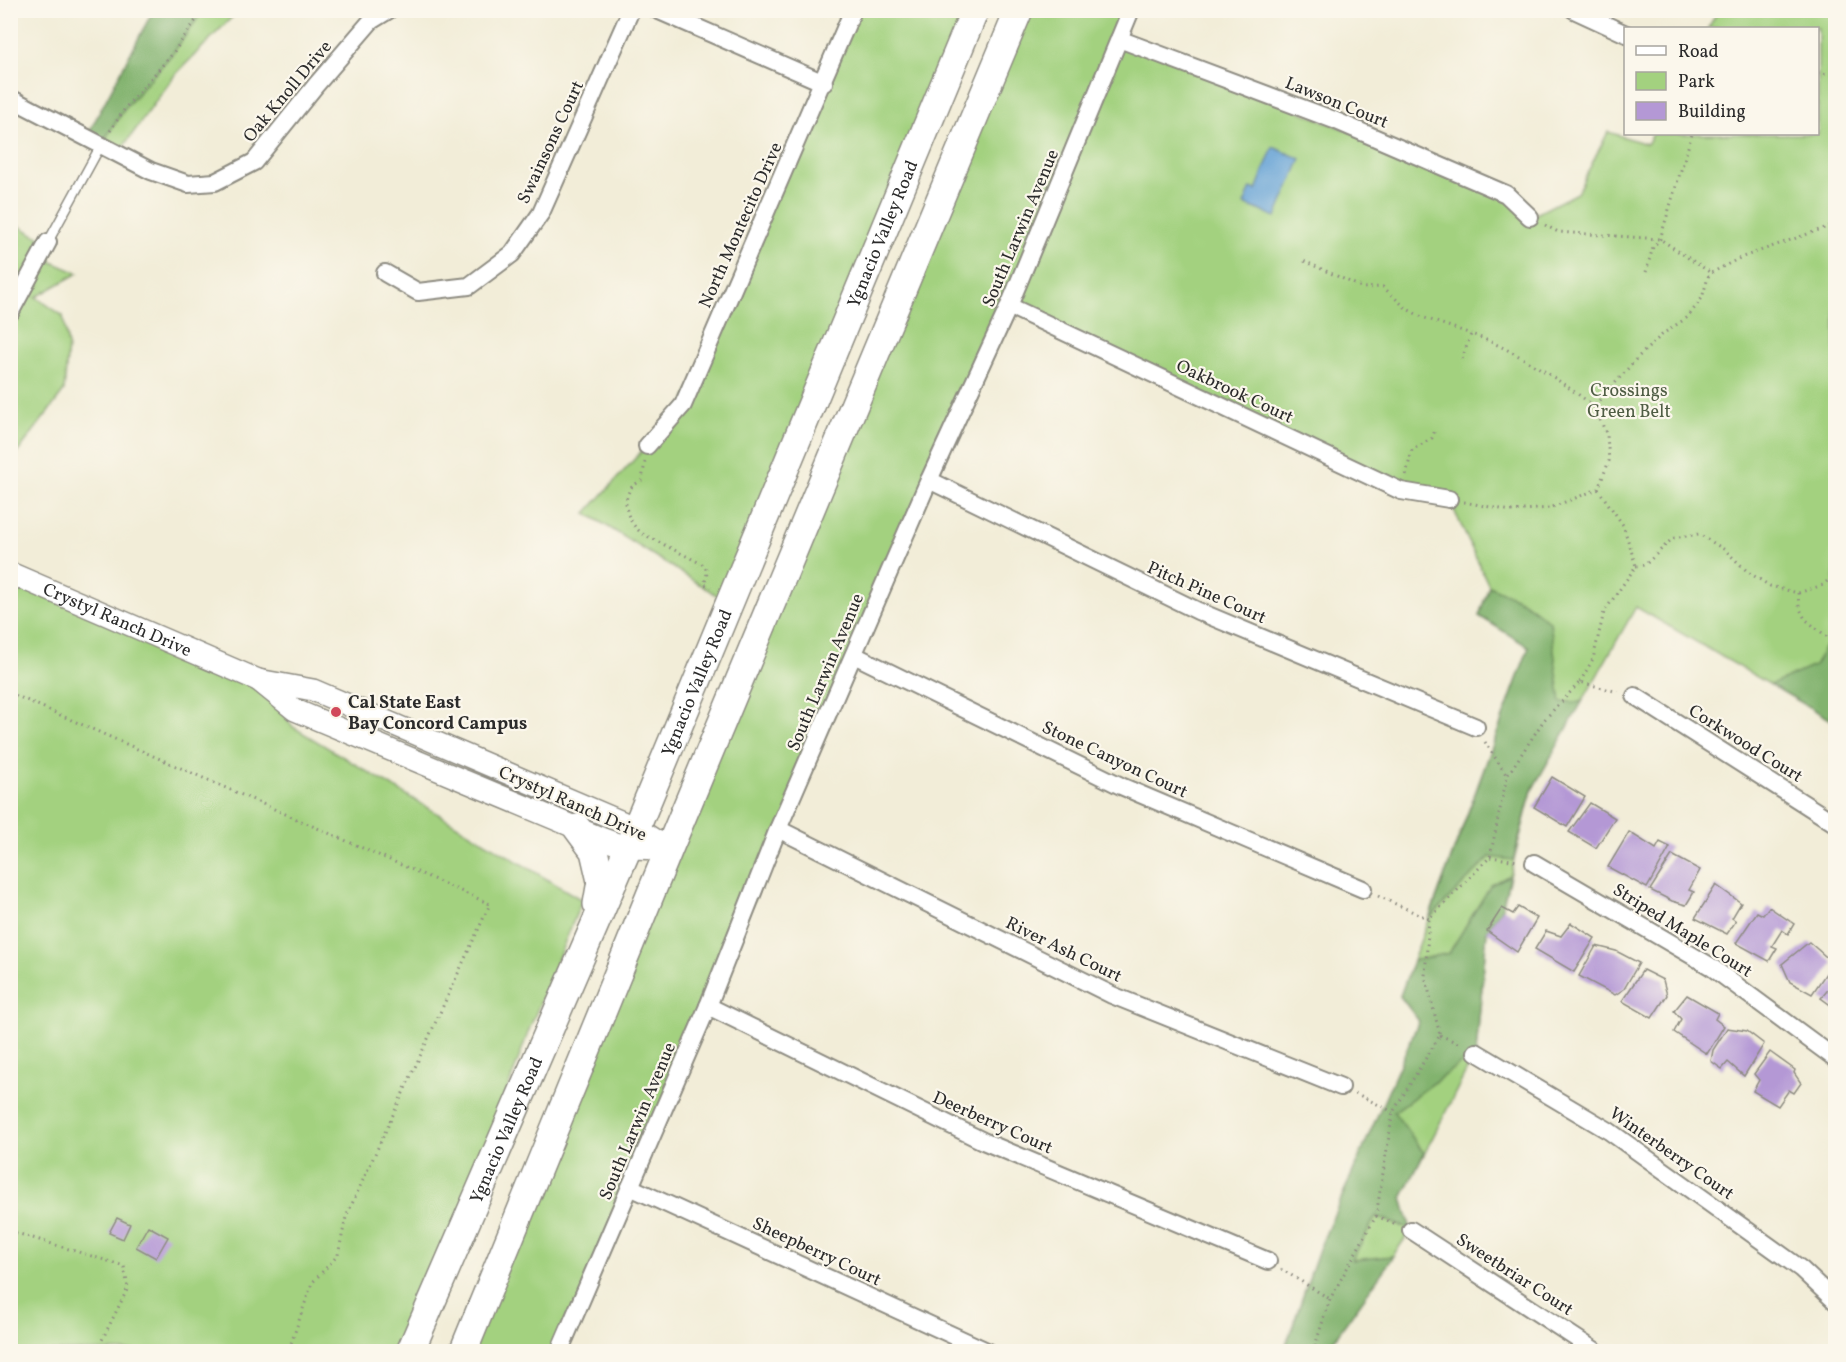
<svg xmlns="http://www.w3.org/2000/svg" width="1846" height="1362" font-family="Vollkorn,serif">
<rect width="100%" height="100%" fill="#fbf7ec"/>
<filter id="ink" filterUnits="userSpaceOnUse"><feTurbulence type="fractalNoise" baseFrequency=".0167" numOctaves="2"/><feDisplacementMap in="SourceGraphic" scale="12" xChannelSelector="R" yChannelSelector="G"/><feConvolveMatrix kernelMatrix="1 2 1 2 8 2 1 2 1" color-interpolation-filters="sRGB"/></filter>
<filter id="wash" filterUnits="userSpaceOnUse"><feTurbulence type="fractalNoise" baseFrequency=".008" numOctaves="4" result="noise"/><feDisplacementMap in="SourceGraphic" scale="24" xChannelSelector="R" yChannelSelector="G"/><feGaussianBlur stdDeviation="1.35" result="paint"/><feColorMatrix in="noise" values="0 0 0 0 0 0 0 0 0 0 0 0 0 0 0 0 0 1.4 0 .05"/><feComposite in="paint" operator="in"/></filter>
<g filter="url(#wash)">
<rect width="100%" height="100%" fill="#f2edd8"/>
<g fill="#a3d17f" stroke="#677e55" stroke-width="1.5">
<path d="M1834,10L1835,11V722L1636,607L1532,790L1502,908L1487,931L1476,1052L1402,1198L1411,1230L1326,1351H1284L1319,1249L1419,1021L1400,996L1529,647L1479,616L1489,586L1449,499L1401,491L1010,306L559,1351L463,1352L1019,11H1131L1119,39L1506,194L1530,217L1577,193L1608,132L1647,144L1653,134H1818V28H1708L1718,11Z"/>
<path d="M153,11H238L174,76L118,154L86,138Z"/>
<path d="M853,11H975L729,603L586,513L683,405Z"/>
<path d="M11,222L48,242L52,262L78,273L36,297L63,316L68,346L64,391L11,461Z"/>
<path d="M10,573L258,680L293,727L582,900L529,1030L427,1313L410,1351H11Z"/>
</g>
<g fill="#82b36e" stroke="#566f4c" stroke-width="1.5">
<path d="M153,11H203L173,53L126,107L101,145L86,138Z"/>
<path d="M1489,586L1522,601L1550,622L1561,702H1582L1532,790L1513,860L1490,857L1429,919L1529,647L1479,616Z"/>
<path d="M1829,640L1835,644V722L1771,685L1814,666Z"/>
<path d="M1510,875L1502,908L1487,931L1476,1052L1394,1112L1424,1153L1402,1198L1411,1230L1376,1216L1352,1260L1394,1256L1326,1351L1284,1352L1319,1249L1419,1021L1400,996L1413,961L1449,953L1491,885Z"/>
</g>
<path fill="#64a1d5" stroke="#486680" stroke-width="1.5" d="M1273,147L1301,159L1276,217L1244,204L1251,188L1256,190Z"/>
<g id="blocks">
<g fill="#b498d5">
<path d="M1552,777L1585,797L1567,827L1534,807Z"/>
<path d="M1590,803L1615,818L1596,848L1569,832Z"/>
<path d="M1629,832L1656,849L1660,842L1670,847L1647,888L1608,867Z"/>
<path d="M1672,855L1700,870L1689,890L1694,892L1686,905L1672,901L1650,890Z"/>
<path d="M1716,885L1741,903L1732,918L1736,921L1727,934L1695,918Z"/>
<path d="M1518,907L1537,918L1517,952L1487,931L1502,908L1513,914Z"/>
<path d="M1769,907L1794,924L1788,934L1782,930L1772,946L1777,948L1769,961L1736,943L1757,912L1763,915Z"/>
<path d="M1571,923L1595,938L1574,972L1535,949L1546,931L1561,936Z"/>
<path d="M1809,942L1833,963L1812,994L1790,982L1782,964Z"/>
<path d="M1596,946L1616,951L1639,963L1624,989L1615,995L1579,976Z"/>
<path d="M1643,970L1663,980L1667,995L1652,1018L1622,1001Z"/>
<path d="M1836,980V1009L1821,998Z"/>
<path d="M1687,995L1718,1013L1715,1019L1724,1026L1707,1054L1674,1032L1681,1019L1674,1011Z"/>
<path d="M1727,1028L1747,1031L1764,1044L1744,1076L1728,1062L1722,1069L1711,1061L1713,1050Z"/>
<path d="M1770,1052L1795,1070L1794,1073L1801,1083L1794,1093L1789,1090L1778,1106L1753,1091L1759,1080L1754,1074Z"/>
<path d="M117,1218L130,1224L123,1239L109,1233Z"/>
<path d="M148,1226L168,1237L156,1258L136,1247Z"/>
</g>
</g>
</g>
<g filter="url(#ink)">
<use href="#blocks" fill-opacity="0" stroke="#8e8c82" stroke-width="1.5"/>
<g fill="none" stroke-linecap="round" stroke-linejoin="round">
<g stroke="#8e8c82" stroke-width="11">
<path id="service" d="M48,242L101,145"/>
</g>
<g stroke="#8e8c82" stroke-width="20">
<g id="minor">
<path d="M657,10L824,83"/>
<path d="M1574,10L1626,34"/>
<path d="M1119,39L1334,120L1506,194L1530,217"/>
<path d="M10,98L151,171L188,184L215,182L254,162L316,85L371,21L389,10"/>
<path d="M385,273L418,292L469,286L512,254L541,213L631,10"/>
<path d="M1009,306L1401,491L1449,499"/>
<path d="M10,313L48,242"/>
<path d="M647,446L683,405L853,10"/>
<path d="M929,480L1198,611L1476,727"/>
<path d="M854,655L1121,786L1363,889"/>
<path d="M1635,696L1836,824"/>
<path d="M778,829L1112,995L1341,1087"/>
<path d="M1534,863L1710,966L1836,1059"/>
<path d="M708,1006L983,1141L1268,1261"/>
<path d="M1476,1052L1609,1131L1801,1269L1836,1302"/>
<path d="M630,1187L989,1352"/>
<path d="M1411,1230L1597,1352"/>
<path d="M559,1352L708,1006L778,829L929,480L1009,306L1131,10"/>
</g>
</g>
<g stroke="#8e8c82" stroke-width="24">
<g id="tertiary">
<path id="s1" d="M10,573L258,680"/>
<path d="M258,680L313,690L636,828L669,849L628,848L603,839L295,710Z"/>
</g>
</g>
<g stroke="#8e8c82" stroke-width="30">
<g id="trunk">
<path d="M577,828L594,851L601,881L597,904"/>
<path id="s2" d="M410,1352L628,848L975,10"/>
<path d="M463,1352L669,849L1019,10"/>
</g>
</g>
<g stroke="#8e8c82" stroke-width="3" stroke-dasharray="1.5 4.5" stroke-linecap="butt">
<path d="M1818,73L1836,74"/>
<path d="M110,131L126,107L173,53L203,10"/>
<path d="M1545,225L1558,232L1660,239L1711,273"/>
<path d="M1304,261L1363,288L1383,287L1407,309L1422,317L1471,334"/>
<path d="M1646,272L1653,247L1660,239L1692,134"/>
<path d="M1462,359L1471,334C1516,350 1556,378 1594,406"/>
<path d="M645,462L642,480C639,482 633,485 631,488C620,504 629,524 643,534L702,564C709,570 707,576 704,584L711,587"/>
<path d="M1406,475L1412,450L1432,438L1435,430"/>
<path d="M1836,476L1831,485L1836,510"/>
<path d="M1464,502L1511,511L1550,508L1598,489L1609,461L1607,435L1594,406L1610,389L1637,358L1664,333L1688,317L1702,298L1709,274L1740,258L1836,224"/>
<path d="M1636,566L1645,565L1673,538L1699,534L1725,550L1748,572L1770,586L1798,593L1823,585L1836,573"/>
<path d="M1798,593L1799,607L1805,619L1836,644"/>
<path d="M1580,682L1593,659L1604,612L1636,566L1623,525L1598,489"/>
<path d="M10,693L490,904L346,1217L338,1255L312,1283L288,1352"/>
<path d="M1485,742L1507,776"/>
<path d="M1490,857L1518,861"/>
<path d="M1378,896L1429,919"/>
<path d="M1440,1035L1460,1044"/>
<path d="M1355,1093L1393,1112"/>
<path d="M1376,1216L1396,1224"/>
<path d="M10,1231L124,1266L128,1288L96,1352"/>
<path d="M1281,1269L1330,1299"/>
<path d="M1313,1352L1330,1299L1376,1216L1393,1112L1440,1035L1425,976L1429,919L1490,857L1507,776L1544,720L1580,682L1618,692"/>
</g>
<use href="#service" stroke="#fff" stroke-width="8"/>
<use href="#minor" stroke="#fff" stroke-width="16"/>
<use href="#tertiary" stroke="#fff" stroke-width="21"/>
<use href="#trunk" stroke="#fff" stroke-width="27"/>
</g>
</g>
<circle fill="#d1495b" stroke="#fbf7ec" stroke-width="2" cx="336" cy="712" r="6"/>
<g text-anchor="middle" stroke-width="4.5" stroke-linejoin="round" paint-order="stroke">
<g font-size="18" fill="#2b2b2b" stroke="#fbf7ec">
<text transform="translate(287 91) rotate(-50)" y="6">Oak Knoll Drive</text>
<text transform="translate(1337 102) rotate(22)" y="6">Lawson Court</text>
<text transform="translate(550 142) rotate(-65)" y="6">Swainsons Court</text>
<text transform="translate(740 225) rotate(-66)" y="6">North Montecito Drive</text>
<text transform="translate(1020 228) rotate(-67)" y="6">South Larwin Avenue</text>
<text dy="6" stroke="none"><textPath href="#s2" startOffset="1214">Ygnacio Valley Road</textPath></text>
<text transform="translate(1235 391) rotate(25)" y="6">Oakbrook Court</text>
<text transform="translate(1207 592) rotate(24)" y="6">Pitch Pine Court</text>
<text dy="6" stroke="none"><textPath href="#s1" startOffset="117">Crystyl Ranch Drive</textPath></text>
<text transform="translate(825 672) rotate(-67)" y="6">South Larwin Avenue</text>
<text dy="6" stroke="none"><textPath href="#s2" startOffset="728">Ygnacio Valley Road</textPath></text>
<text transform="translate(1746 743) rotate(32)" y="6">Corkwood Court</text>
<text transform="translate(1115 759) rotate(25)" y="6">Stone Canyon Court</text>
<text transform="translate(573 803) rotate(24)" y="6">Crystyl Ranch Drive</text>
<text transform="translate(1683 930) rotate(32)" y="6">Striped Maple Court</text>
<text transform="translate(1064 949) rotate(26)" y="6">River Ash Court</text>
<text transform="translate(637 1121) rotate(-67)" y="6">South Larwin Avenue</text>
<text transform="translate(993 1122) rotate(24)" y="6">Deerberry Court</text>
<text dy="6" stroke="none"><textPath href="#s2" startOffset="242">Ygnacio Valley Road</textPath></text>
<text transform="translate(1672 1153) rotate(35)" y="6">Winterberry Court</text>
<text transform="translate(817 1251) rotate(25)" y="6">Sheepberry Court</text>
<text transform="translate(1515 1274) rotate(33)" y="6">Sweetbriar Court</text>
</g>
<g font-size="18" fill="#4f5d44" stroke="#fbf7ec">
<text x="1629" y="396">Crossings<tspan x="1629" dy="21">Green Belt</tspan></text>
</g>
<g font-size="18" font-weight="bold" fill="#2b2b2b" stroke="#fbf7ec" text-anchor="start">
<text x="348" y="708">Cal State East<tspan x="348" dy="21">Bay Concord Campus</tspan></text>
</g>
</g>
<rect width="1846" height="1362" fill="none" stroke="#fbf7ec" stroke-width="36"/>
<rect x="1624" y="27" width="195" height="108" fill="#fbf7ec" stroke="#a8a59f" stroke-width="1.5"/>
<rect x="1636" y="46" width="30" height="9" fill="#ffffff" stroke="#a8a59f" stroke-width="1.5"/>
<text x="1678" y="57" font-size="18" fill="#2b2b2b">Road</text>
<rect x="1636" y="72" width="30" height="18" fill="#a3d17f" stroke="#a8a59f" stroke-width="1.5"/>
<text x="1678" y="87" font-size="18" fill="#2b2b2b">Park</text>
<rect x="1636" y="102" width="30" height="18" fill="#b498d5" stroke="#a8a59f" stroke-width="1.5"/>
<text x="1678" y="117" font-size="18" fill="#2b2b2b">Building</text>
</svg>
